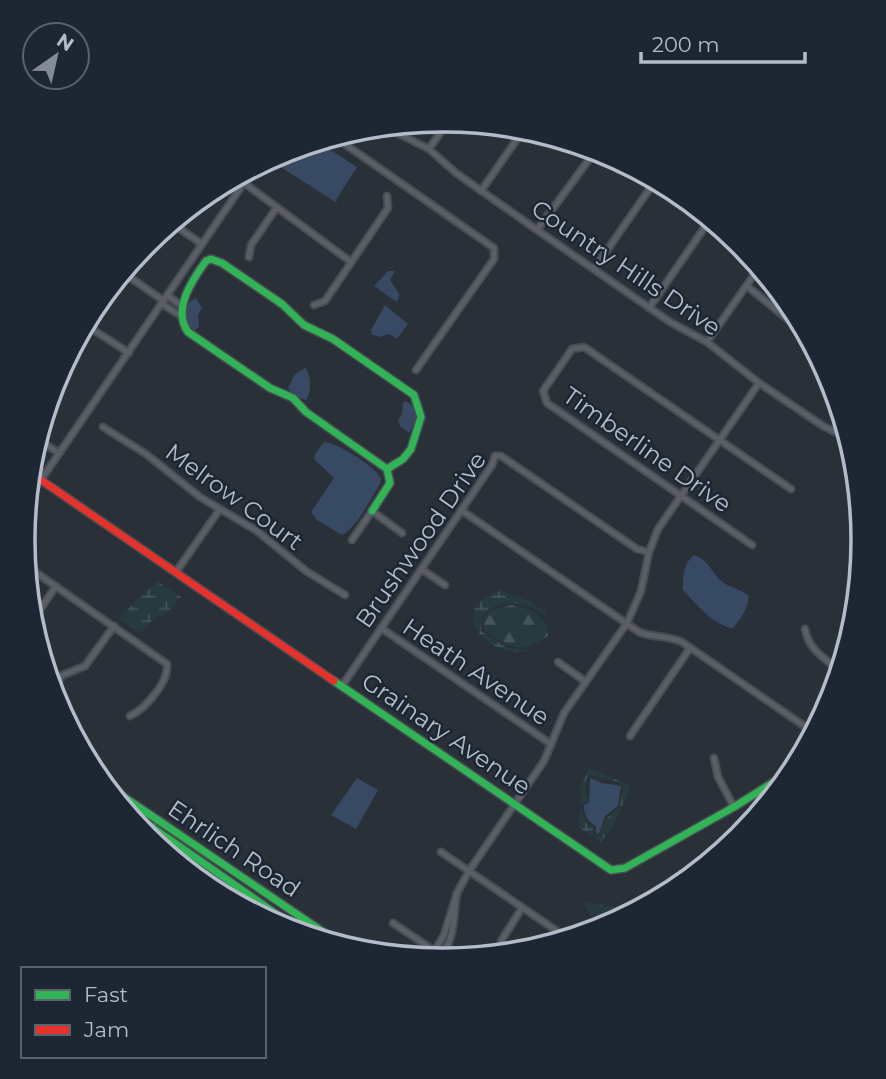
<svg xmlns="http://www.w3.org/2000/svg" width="886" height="1079" font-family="Montserrat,sans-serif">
<defs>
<pattern id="forest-firs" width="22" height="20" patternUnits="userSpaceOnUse" patternTransform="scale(1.75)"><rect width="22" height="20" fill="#273a3e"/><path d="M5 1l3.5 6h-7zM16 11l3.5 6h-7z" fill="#445559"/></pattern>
<pattern id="wetland-marsh" width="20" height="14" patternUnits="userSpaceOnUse" patternTransform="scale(1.75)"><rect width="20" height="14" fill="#273a3e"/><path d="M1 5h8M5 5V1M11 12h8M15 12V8" fill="none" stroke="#445559"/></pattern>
</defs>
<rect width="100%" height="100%" fill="#2a3038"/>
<g fill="url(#forest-firs)">
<path d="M512,605C530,609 549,615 548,636C517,655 512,648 484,630V617L492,610Z"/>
<path d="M694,868L605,927L591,916L583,902L624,908L672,878Z"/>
</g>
<g fill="url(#wetland-marsh)">
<path d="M157,581L181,597L164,616L155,617L141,633L118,619Z"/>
<path d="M500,591L530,601L546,613L545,616C525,601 502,597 482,615L481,631L507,648L529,650C492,662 441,610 500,591Z"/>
<path d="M590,768L631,786L615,823L601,842L578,827L581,809L586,823L593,828L594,835L599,836L607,818L620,807L623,785L618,782L589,775L586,780V801L582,804L580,788Z"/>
</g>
<g fill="#384963">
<path d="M321,144L357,167L336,200L337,203L279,166L290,150Z"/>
<path d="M388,271H395L390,280L399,294L397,302L374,286Z"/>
<path d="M196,298L202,308L198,315L199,327L194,331C182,321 181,305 196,298Z"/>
<path d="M385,305L408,324L397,339L389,334L379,337L372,334L371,330Z"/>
<path d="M305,368C312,374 311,394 306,400L294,396L288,388L295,374Z"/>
<path d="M406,401L414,407L417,419L409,433L400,426L398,421L402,414L403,403Z"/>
<path d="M324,442C339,443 374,466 381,478L380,484C371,498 356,529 342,535L317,520L311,512L334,478L314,459L316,453Z"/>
<path d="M694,555C708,560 710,569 719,579C726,587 740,588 749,596C748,609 741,618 733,628C713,626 696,603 683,590C682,578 684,562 694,555Z"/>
<path d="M357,778L378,790L356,829L331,815Z"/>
<path d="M590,778L602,783L621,786L618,806L605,816L599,834L596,833V826C588,822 583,813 584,805L589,802Z"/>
</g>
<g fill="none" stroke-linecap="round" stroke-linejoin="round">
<g stroke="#484c53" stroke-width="9">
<g id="street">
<path d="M391,130L429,149L456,173L537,230L670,322L707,342L759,383L823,426L843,436"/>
<path d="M339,140L494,248V259L416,370"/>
<path d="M429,149L449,120"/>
<path d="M244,183L351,262"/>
<path d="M481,191L520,135"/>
<path d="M173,224L202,244"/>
<path d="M537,230L596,150"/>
<path d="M249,257L251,245L277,207"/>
<path d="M594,269L653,184"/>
<path d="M125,274L164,301"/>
<path d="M747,286L796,326"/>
<path d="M168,296L182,306"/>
<path d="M162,304L181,316"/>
<path d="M314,305L325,301L388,208L387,196"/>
<path d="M649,308L709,221"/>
<path d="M89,327L129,353"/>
<path d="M707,342L758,269"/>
<path d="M103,427L146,454L200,497L257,531L306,571L345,595"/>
<path d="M42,442L59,453"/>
<path d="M32,493L252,171"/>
<path d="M461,510L639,632C653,638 668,635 682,642L810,730"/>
<path d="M352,540L372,511L402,533"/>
<path d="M752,545L547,403L543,391L572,349L584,347L791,489"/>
<path d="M853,559H859"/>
<path d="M28,567L167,664C169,682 145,709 130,716"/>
<path d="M421,569L445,585"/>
<path d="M176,572L220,509"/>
<path d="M37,614L56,586"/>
<path d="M381,628L551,744"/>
<path d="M805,629C808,648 823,657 837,669"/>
<path d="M558,662L586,682"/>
<path d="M342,686L492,465L495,456H501L637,549L649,552"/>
<path d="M52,688L63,675L85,666L114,626"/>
<path d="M630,736L690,648"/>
<path d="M714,758L718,777L734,807"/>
<path d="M146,837L154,825"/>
<path d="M441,852L557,931"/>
<path d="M457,893L469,871L544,761L564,713L627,623L641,591L649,552L658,529L759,383"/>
<path d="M393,923L436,952"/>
<path d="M501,941L522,908"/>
<path d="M431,957L444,935L457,893C452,921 457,933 440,959"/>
</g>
</g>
<g stroke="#484c53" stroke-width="10">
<g id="fast">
<path d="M372,511L390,483L387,469L306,412L293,398L270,388L188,332C172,310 192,280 206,261L211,259L222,263L282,304L304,325L333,339L414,395L421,417L411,449L403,459L387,469"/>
<path d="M334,681L611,870L625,868L734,807L777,780L819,719"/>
<path d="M115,791L332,938"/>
<path d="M129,811L302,932"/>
</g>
</g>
<g stroke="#484c53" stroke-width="10">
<path id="jam" d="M41,480L334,681"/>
</g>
<use href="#street" stroke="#5a5e66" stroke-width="5"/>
<use href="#fast" stroke="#30b455" stroke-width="7"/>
<use href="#jam" stroke="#e5322d" stroke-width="7"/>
</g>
<g text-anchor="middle" stroke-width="5" stroke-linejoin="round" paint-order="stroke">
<g font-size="24" fill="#b4bcc9" stroke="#1d2633">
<text transform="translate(626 268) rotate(34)" y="8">Country Hills Drive</text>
<text transform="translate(647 450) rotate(35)" y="8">Timberline Drive</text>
<text transform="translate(234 497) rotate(36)" y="8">Melrow Court</text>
<text transform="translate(421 540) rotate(-55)" y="8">Brushwood Drive</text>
<text transform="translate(476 672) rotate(34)" y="8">Heath Avenue</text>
<text transform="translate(446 734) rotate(34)" y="8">Grainary Avenue</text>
<text transform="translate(234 849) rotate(34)" y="8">Ehrlich Road</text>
</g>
</g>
<path d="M0 0H886V1079H0ZM35 540a408 408 0 1 1 816 0a408 408 0 1 1-816 0Z" fill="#1d2633" fill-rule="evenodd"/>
<path fill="none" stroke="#b4bcc9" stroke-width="3.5" d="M35 540a408 408 0 1 1 816 0a408 408 0 1 1-816 0Z"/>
<rect x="21" y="967" width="245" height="91" fill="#1d2633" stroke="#59626f" stroke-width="2"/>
<rect x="35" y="990" width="35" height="10" fill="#30b455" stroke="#59626f" stroke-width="2"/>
<text x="84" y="1002" font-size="21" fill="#b4bcc9">Fast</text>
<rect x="35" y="1025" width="35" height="10" fill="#e5322d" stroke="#59626f" stroke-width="2"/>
<text x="84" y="1037" font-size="21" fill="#b4bcc9">Jam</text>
<g transform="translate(56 56) rotate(34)"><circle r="33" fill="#1d2633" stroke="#59626f" stroke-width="2"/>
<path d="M0-5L12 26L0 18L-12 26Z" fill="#848b96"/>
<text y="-10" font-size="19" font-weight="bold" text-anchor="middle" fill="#b4bcc9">N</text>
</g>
<path d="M641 52v10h164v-10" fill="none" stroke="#b4bcc9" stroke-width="3.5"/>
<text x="652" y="52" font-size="21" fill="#b4bcc9" stroke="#1d2633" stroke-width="5" paint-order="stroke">200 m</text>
</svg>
